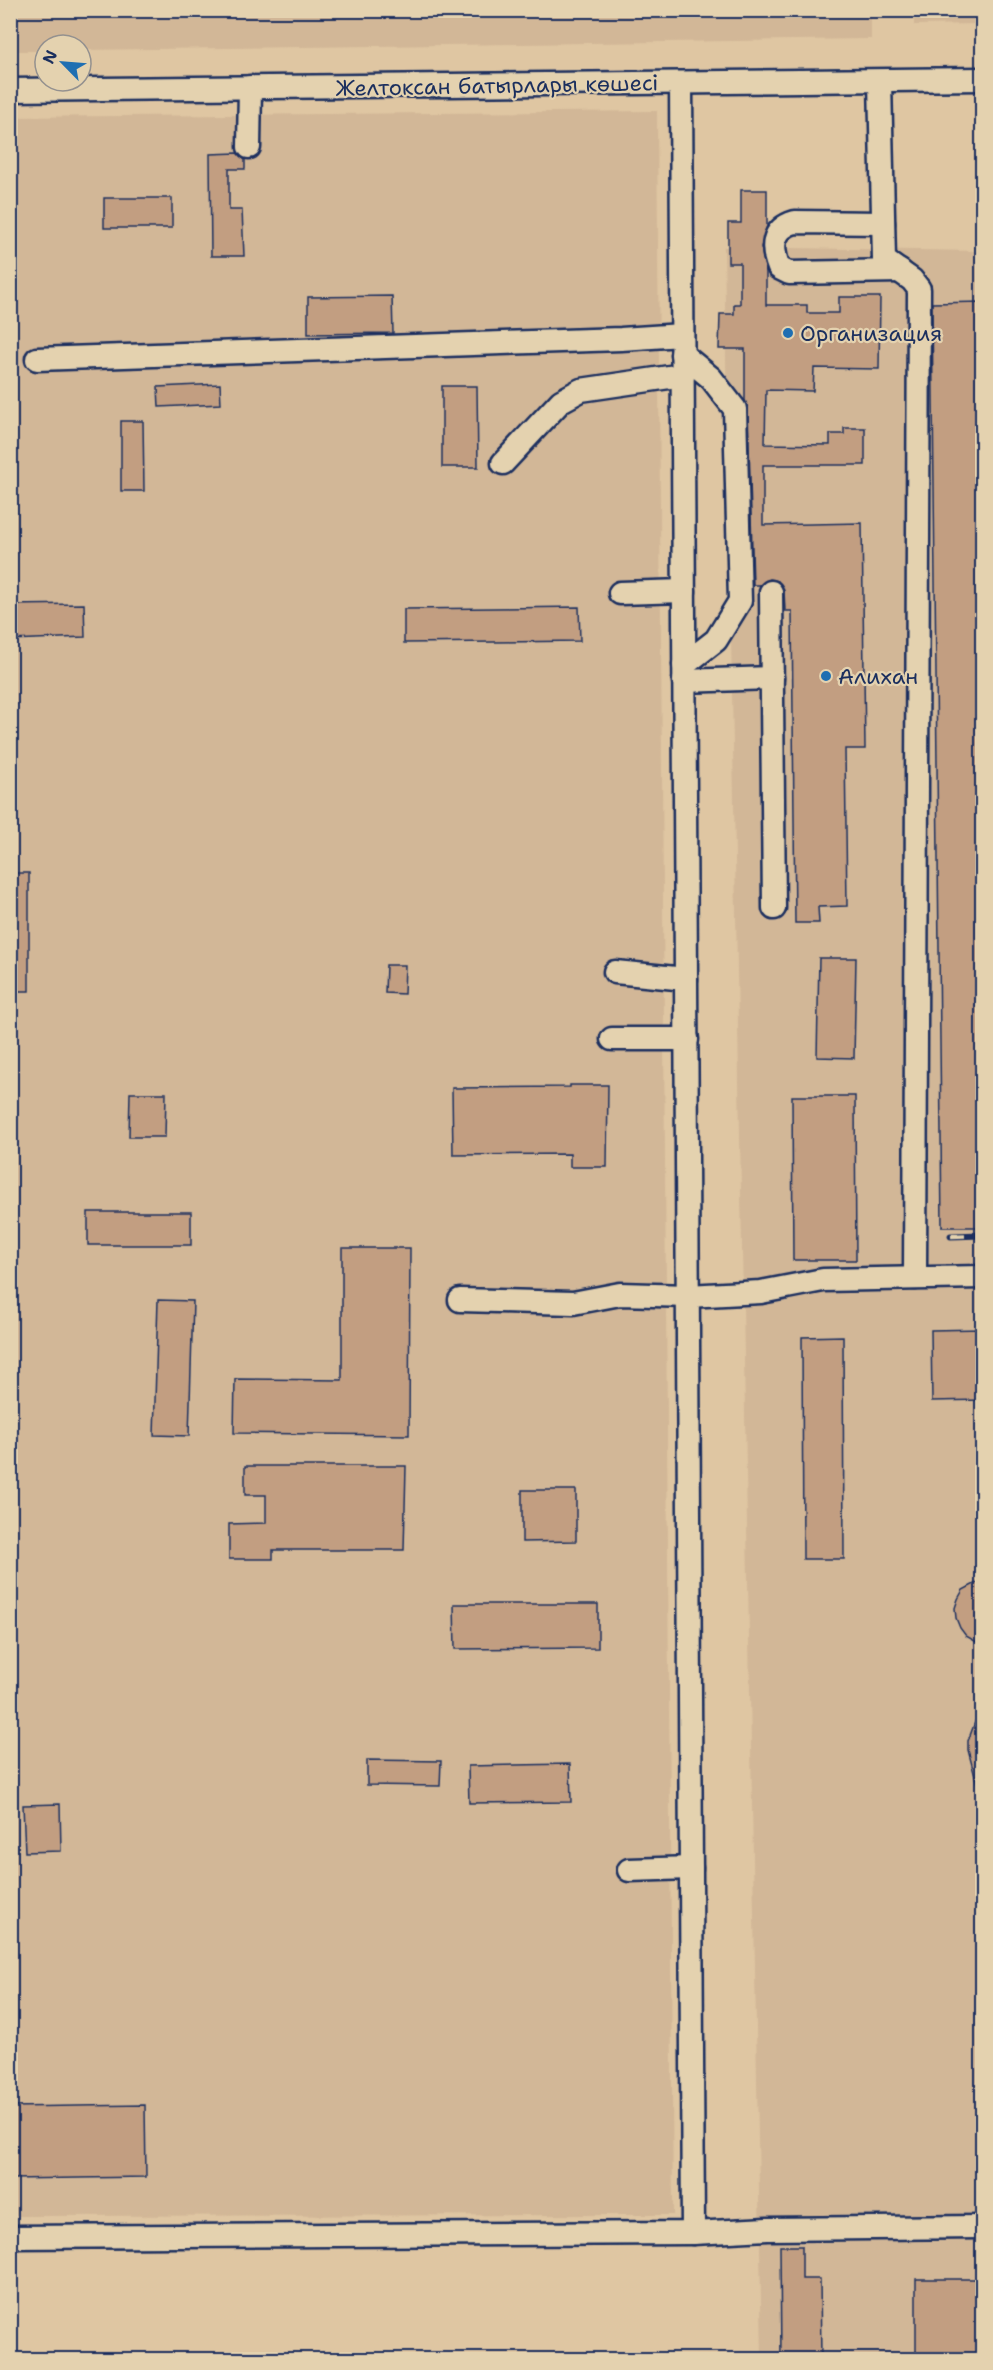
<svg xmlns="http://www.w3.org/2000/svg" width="993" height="2370" font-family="'Shantell Sans',sans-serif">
<rect width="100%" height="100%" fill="#dfc6a2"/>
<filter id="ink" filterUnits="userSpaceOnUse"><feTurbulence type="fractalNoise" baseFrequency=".0167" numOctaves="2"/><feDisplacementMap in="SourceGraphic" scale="12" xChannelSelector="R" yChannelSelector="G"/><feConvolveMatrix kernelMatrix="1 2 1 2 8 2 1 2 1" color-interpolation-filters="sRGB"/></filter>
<g filter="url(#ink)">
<g fill="#d2b797">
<path d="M871,11V39L81,50V45H45V51H10L11,10Z"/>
<path d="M914,11H982V24L914,25Z"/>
<path d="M657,111L673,2215L11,2216L10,117Z"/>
<path d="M724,247L982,251V2359H762Z"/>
</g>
<g fill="#c29e81" stroke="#1b2f5e" stroke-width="1.5">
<path d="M237,153L245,160V169H229V210H242L244,256H211L210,154Z"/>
<path d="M741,190H767V226L761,247L766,272V305H807V313H839V297H880L879,369L814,368L813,391L766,390L765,444L830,445V434H844V428H865V465H763V525L862,523L865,749H845L847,906L818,907L819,923H795L792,611H785L784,591L778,581L770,579L760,585H753L748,409L745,400V349H719L720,314H734V304H740V263H728V223H741Z"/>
<rect x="104" y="198" width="68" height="30"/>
<path d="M392,296L393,333L308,334V297Z"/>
<path d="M982,302V1227H942L932,303Z"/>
<path d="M220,384L221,404L159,407L158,387Z"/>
<path d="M442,386H477L478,467H442Z"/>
<path d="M121,421H143L144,491H121Z"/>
<path d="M84,604L85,637L10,640V605Z"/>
<path d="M579,607L580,641L404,643V609Z"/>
<rect x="10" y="873" width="19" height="118"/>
<path d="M819,958H856L854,1058L817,1057Z"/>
<path d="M386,965H405L404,994L385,993Z"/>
<path d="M570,1085H608L607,1167H570V1154L453,1155L452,1088L570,1087Z"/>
<path d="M130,1093H166L165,1137H129Z"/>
<path d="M792,1096H855L856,1260H793Z"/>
<rect x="88" y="1212" width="103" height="33"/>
<path d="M342,1248H410L409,1435L234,1433L235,1379L342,1380Z"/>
<path d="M158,1300L193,1301L189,1436L154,1435Z"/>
<path d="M982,1329V1400L932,1401L931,1330Z"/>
<path d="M843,1336L844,1559H803L802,1337Z"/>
<path d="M245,1466H406L404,1550H273V1559H229V1524L266,1523V1495H245Z"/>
<path d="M522,1490H576V1541L522,1542Z"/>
<path d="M982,1580V1645L966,1636L960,1628L956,1618L955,1608L958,1599L963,1590Z"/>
<path d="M454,1604H598V1648L455,1649Z"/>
<path d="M981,1706L982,1787L978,1788L968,1750V1741Z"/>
<path d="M367,1760L441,1761L440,1786L367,1785Z"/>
<path d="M570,1764L571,1802L469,1803L468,1766Z"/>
<path d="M60,1804L61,1851L25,1852L23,1805Z"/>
<path d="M145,2105L146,2177L10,2179V2107Z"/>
<path d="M780,2246H802V2279H820L821,2360H781Z"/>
<rect x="916" y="2279" width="66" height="81"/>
</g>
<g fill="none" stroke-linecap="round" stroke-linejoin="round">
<g stroke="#1b2f5e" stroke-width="27">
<g id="minor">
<path d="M880,81L884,260L912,280L919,289L915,1278"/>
<path d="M10,90L982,79"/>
<path d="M249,147L250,87"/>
<path d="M883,223L795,222C771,229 771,248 779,268L789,273L900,271"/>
<path d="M682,354L711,378L735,409L740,601L716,640L684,665"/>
<path d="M37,359L621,339L682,335"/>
<path d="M503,463L561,401L581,390L683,375"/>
<path d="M771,592L774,908"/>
<path d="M620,593L684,591"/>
<path d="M684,681L772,678"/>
<path d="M615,972L686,979"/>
<path d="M612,1039H687"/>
<path d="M460,1300L573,1303L620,1294L688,1296L761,1292L823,1280L982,1277"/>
<path d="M629,1870L691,1868"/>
<path d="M693,2233L767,2229L982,2227"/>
<path d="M10,2237L693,2233L681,83"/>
</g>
</g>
<use href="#minor" stroke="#e4d2af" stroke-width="22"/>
<g stroke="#1b2f5e" stroke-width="7">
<path id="rail" d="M951,1236L982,1235"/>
</g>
<use href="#rail" stroke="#e4d2af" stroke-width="4.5" stroke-dasharray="14" stroke-linecap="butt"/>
</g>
</g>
<g fill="#1f6fb2" stroke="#e4d2af" stroke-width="2">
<circle cx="788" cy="333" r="6"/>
<circle cx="826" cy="676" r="6"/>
</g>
<g text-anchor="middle" stroke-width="4.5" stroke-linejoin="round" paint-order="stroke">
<g font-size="22" fill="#1b2f5e" stroke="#e4d2af">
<text transform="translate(497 85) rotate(-1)" y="8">Желтоксан батырлары көшесі</text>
</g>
<g font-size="22" fill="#1b2f5e" stroke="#e4d2af" text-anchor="start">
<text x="800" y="341">Организация</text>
<text x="838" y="684">Алихан</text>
</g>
</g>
<rect width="993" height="2370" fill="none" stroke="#e4d2af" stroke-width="36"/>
<rect x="18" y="18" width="957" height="2334" fill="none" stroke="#1b2f5e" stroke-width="2" filter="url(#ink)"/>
<g transform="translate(63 63) rotate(295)"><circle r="28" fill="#e4d2af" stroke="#94918f" stroke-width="1.5"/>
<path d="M0-4.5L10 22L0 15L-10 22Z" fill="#1f6fb2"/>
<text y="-9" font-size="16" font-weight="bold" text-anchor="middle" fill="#1b2f5e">N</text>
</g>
</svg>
